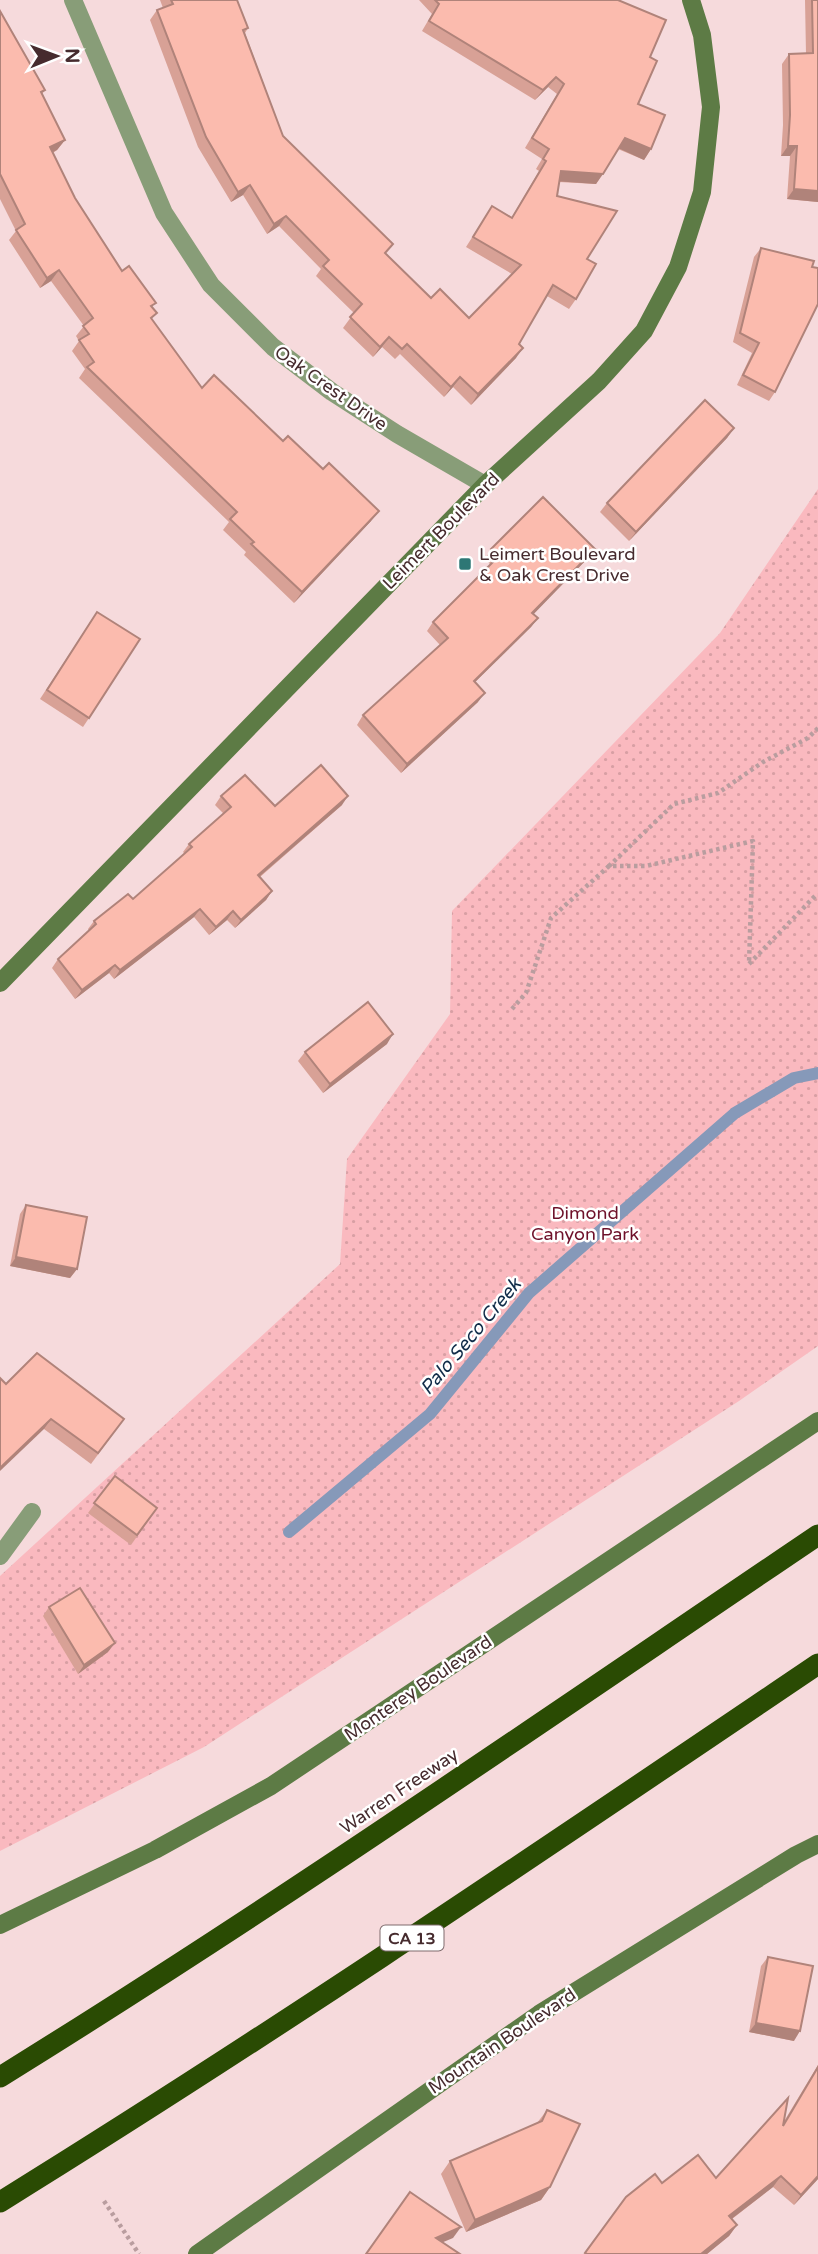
<svg xmlns="http://www.w3.org/2000/svg" width="818" height="2254" font-family="'Varela Round',sans-serif">
<defs>
<pattern id="park-dots" width="8" height="8" patternUnits="userSpaceOnUse" patternTransform="scale(1.75)"><rect width="8" height="8" fill="#fab9bf"/><path d="M2 2h.1M6 6h.1" fill="none" stroke="#d89fa4" stroke-width="1.8" stroke-linecap="round"/></pattern>
</defs>
<rect width="100%" height="100%" fill="#f6dadc"/>
<path fill="url(#park-dots)" d="M818,489V1346L739,1401L204,1747L0,1851V1576L340,1264L347,1159L450,1014L452,911L720,633Z"/>
<g fill="none" stroke-linecap="round" stroke-linejoin="round">
<path stroke="#8699b9" stroke-width="12" d="M289,1532L430,1414L529,1293L735,1113L794,1078L818,1073"/>
<g stroke="#b99d9f" stroke-width="4.5" stroke-dasharray="3.5 3.5" stroke-linecap="butt">
<path d="M818,728L808,738L763,762L718,793L674,804L609,866H646L753,841L749,964L816,895H818"/>
<path d="M512,1009L526,993L551,918L609,866"/>
<path d="M104,2201L139,2254"/>
</g>
<path stroke="#889d78" stroke-width="18" d="M0,1556L32,1512"/>
<path stroke="#889d78" stroke-width="18" d="M73,0L164,213L211,285L273,347L332,392L397,434L485,485"/>
<g stroke="#5d7b45" stroke-width="18">
<path d="M0,983L485,485L599,381L644,331L678,267L702,192L711,107L702,35L691,0"/>
<path d="M0,1925L155,1850L271,1786L818,1421"/>
<path d="M197,2254L539,2014L796,1855L818,1844"/>
</g>
<g stroke="#2a4b03" stroke-width="21">
<path d="M0,2077C278,1905 547,1718 818,1535"/>
<path d="M0,2202C278,2030 547,1847 818,1664"/>
</g>
</g>
<g fill="#d8a196">
<path d="M160,0H237L248,28L245,33L283,136L386,254L431,298L469,318L512,274L466,247L492,206L512,217L539,171L536,169L542,159L525,148L557,94L548,87L535,100L422,31L432,14L419,0H618L650,57L638,104L651,149L644,160L618,149L596,184L559,182L557,196L587,259L576,299L569,309L547,296L519,344L516,358L471,405L453,387L444,397L400,354L395,359L382,347L373,357L343,328L354,313L316,276L321,269L279,226L267,234L243,195L231,202L198,147L150,20L157,10L163,8Z"/>
<path d="M805,0H818V202L787,199L790,156H781L783,125L782,64L789,54H806Z"/>
<path d="M0,11L45,90L42,94L65,140L57,150L53,153L75,198L122,271L153,307L152,320L202,388L283,441L371,521L294,603L244,555L246,552L223,530L229,522L79,378L85,369L72,351L79,341L76,336L84,326L51,281L40,288L9,240L16,231L0,199Z"/>
<path d="M761,248L812,267L814,312L775,392L769,401L737,385L752,353L733,342L754,257Z"/>
<path d="M734,428L727,438L629,541L600,512L607,503Z"/>
<path d="M491,549H595L588,558L533,614L538,618L531,627L475,682L478,702L401,773L357,725L363,715L440,645L427,631L433,622L491,565L485,559Z"/>
<path d="M91,621L89,718L83,727L40,699Z"/>
<path d="M221,796L275,806L342,805L260,877L272,891L266,900L235,928L227,920L209,935L194,917L114,979L109,973L75,999L52,968L58,959L89,931L88,929L94,921L133,899L185,854L183,852L189,844L224,814L215,805Z"/>
<path d="M387,1044L323,1093L298,1061L305,1052Z"/>
<path d="M26,1205L77,1269L70,1278L10,1266L20,1214Z"/>
<path d="M6,1384L124,1419L91,1464L44,1429Z"/>
<path d="M115,1476L157,1508L131,1545L88,1513Z"/>
<path d="M49,1607L108,1652L78,1674L43,1616Z"/>
<path d="M768,1957L794,2041L749,2032L761,1966Z"/>
<path d="M818,2065V2179L794,2205L773,2187L732,2219L737,2225L729,2236L707,2254H584L626,2197L662,2183L716,2178L783,2123Z"/>
<path d="M547,2110L550,2187L541,2200L466,2232L441,2174L450,2161L537,2123Z"/>
</g>
<g fill="#b0837a">
<path d="M556,77L548,87L535,100L543,90Z"/>
<path d="M625,138L651,149L644,160L618,148Z"/>
<path d="M65,140L57,150L43,157L50,147Z"/>
<path d="M788,146H797L790,156H781Z"/>
<path d="M561,171L603,174L596,184L554,181Z"/>
<path d="M250,185L243,195L231,202L238,192Z"/>
<path d="M794,189L818,191V202L787,199Z"/>
<path d="M286,216L279,226L267,234L274,224Z"/>
<path d="M59,270L51,281L40,288L47,278Z"/>
<path d="M389,337L382,347L373,357L380,347Z"/>
<path d="M523,348L516,358L471,405L478,394Z"/>
<path d="M460,377L453,387L444,397L451,387Z"/>
<path d="M734,428L727,438L629,541L636,532Z"/>
<path d="M379,511L371,521L294,603L302,592Z"/>
<path d="M595,549L588,558L526,622L532,613Z"/>
<path d="M538,618L531,627L467,690L474,681Z"/>
<path d="M485,693L478,702L401,773L407,764Z"/>
<path d="M348,796L342,805L252,883L258,875Z"/>
<path d="M272,891L266,900L235,928L241,920Z"/>
<path d="M200,909L194,917L114,979L120,970Z"/>
<path d="M233,911L227,920L209,935L216,927Z"/>
<path d="M115,965L109,973L75,999L82,990Z"/>
<path d="M393,1034L387,1044L323,1093L330,1084Z"/>
<path d="M16,1257L77,1269L70,1278L10,1266Z"/>
<path d="M51,1419L44,1429L0,1471V1468Z"/>
<path d="M115,1643L108,1652L78,1674L84,1665Z"/>
<path d="M756,2023L800,2031L794,2041L749,2032Z"/>
<path d="M781,2176L773,2187L721,2227L729,2216Z"/>
<path d="M818,2176V2179L794,2205L801,2195Z"/>
<path d="M550,2187L541,2200L466,2232L475,2220Z"/>
<path d="M737,2225L729,2236L707,2254H701Z"/>
<path d="M461,2227L453,2238L429,2248L436,2238Z"/>
</g>
<g fill="#fbbbae" stroke="#b0837a" stroke-width="2">
<path d="M171,0H237L248,28L243,30L283,136L393,244L385,253L431,298L440,289L469,318L521,265L473,237L492,206L512,218L546,161L543,159L549,149L532,138L564,84L556,77L543,90L429,21L439,4L435,0H618L666,20L650,57L657,61L638,104L665,115L651,149L625,138L603,174L561,171L557,196L617,211L587,259L596,264L576,299L553,285L519,344L523,348L478,394L460,377L451,387L407,344L402,349L389,337L380,347L350,317L362,304L323,266L329,260L286,216L274,224L250,185L238,192L206,137L157,10L173,4Z"/>
<path d="M812,0H818V191L794,189L797,146H788L790,115L789,54L813,53Z"/>
<path d="M0,11L45,90L41,92L65,140L50,147L75,198L122,271L129,266L156,303L151,306L157,313L151,318L202,388L214,375L283,441L288,436L323,469L329,463L379,511L302,592L251,544L254,542L230,519L237,512L87,367L94,362L79,340L89,334L83,326L93,318L59,270L47,278L16,230L25,224L0,174Z"/>
<path d="M761,248L814,261L812,267L818,268V304L775,392L743,375L759,343L740,333Z"/>
<path d="M705,400L734,428L636,532L607,503Z"/>
<path d="M543,497L595,549L532,613L538,618L474,681L485,693L407,764L363,715L448,638L433,622L498,557L491,549Z"/>
<path d="M97,612L140,639L89,718L47,690Z"/>
<path d="M321,765L348,796L258,875L272,891L241,920L233,911L216,927L200,909L120,970L115,965L82,990L58,959L96,924L94,921L128,894L133,899L192,847L189,844L231,807L221,796L245,775L275,806Z"/>
<path d="M368,1002L393,1034L330,1084L305,1052Z"/>
<path d="M26,1205L87,1217L77,1269L16,1257Z"/>
<path d="M37,1353L124,1419L98,1453L51,1419L0,1468V1378L6,1384Z"/>
<path d="M115,1476L157,1508L137,1535L94,1503Z"/>
<path d="M80,1588L115,1643L84,1665L49,1607Z"/>
<path d="M768,1957L813,1966L800,2031L756,2023Z"/>
<path d="M818,2067V2176L801,2195L781,2176L729,2216L737,2225L701,2254H587L585,2253L626,2197L655,2174L662,2183L698,2155L716,2178L788,2098L783,2126Z"/>
<path d="M547,2110L580,2124L550,2187L475,2220L450,2161L542,2121Z"/>
<path d="M410,2192L461,2227L436,2238L460,2254H366Z"/>
</g>
<rect fill="#2e7775" stroke="#fff" stroke-width="2.5" x="458" y="557" width="14" height="14" rx="3.5"/>
<g text-anchor="middle" stroke-width="5" stroke-linejoin="round" paint-order="stroke">
<rect fill="#fff" stroke="#7e6b6d" stroke-width="2" x="380.5" y="1925.5" width="63" height="25" rx="5"/>
<g font-size="16" font-weight="bold" fill="#462b2e">
<text x="412" y="1944">CA 13</text>
</g>
<g font-size="18" fill="#462b2e" stroke="#fff">
<text transform="translate(331 388) rotate(35)" y="6">Oak Crest Drive</text>
<text transform="translate(441 531) rotate(-45)" y="6">Leimert Boulevard</text>
<text transform="translate(418 1688) rotate(-34)" y="6">Monterey Boulevard</text>
<text transform="translate(399 1791) rotate(-34)" y="6">Warren Freeway</text>
<text transform="translate(502 2041) rotate(-34)" y="6">Mountain Boulevard</text>
</g>
<g font-size="18" fill="#462b2e" stroke="#fff" text-anchor="start">
<text x="479" y="560">Leimert Boulevard<tspan x="479" dy="21">&amp; Oak Crest Drive</tspan></text>
</g>
<g font-size="18" fill="#6e112a" stroke="#fff">
<text x="585" y="1219">Dimond<tspan x="585" dy="21">Canyon Park</tspan></text>
</g>
<g font-size="19" font-style="italic" fill="#102b48" stroke="#fff">
<text transform="translate(470 1336) rotate(-50)" y="7">Palo Seco Creek</text>
</g>
</g>
<g transform="translate(56 56) rotate(89)" stroke="#ffffff" stroke-width="5" paint-order="stroke">
<path d="M0-5L12 26L0 18L-12 26Z" fill="#462b2e"/>
<text y="-10" font-size="19" font-weight="bold" text-anchor="middle" fill="#462b2e">N</text>
</g>
</svg>
